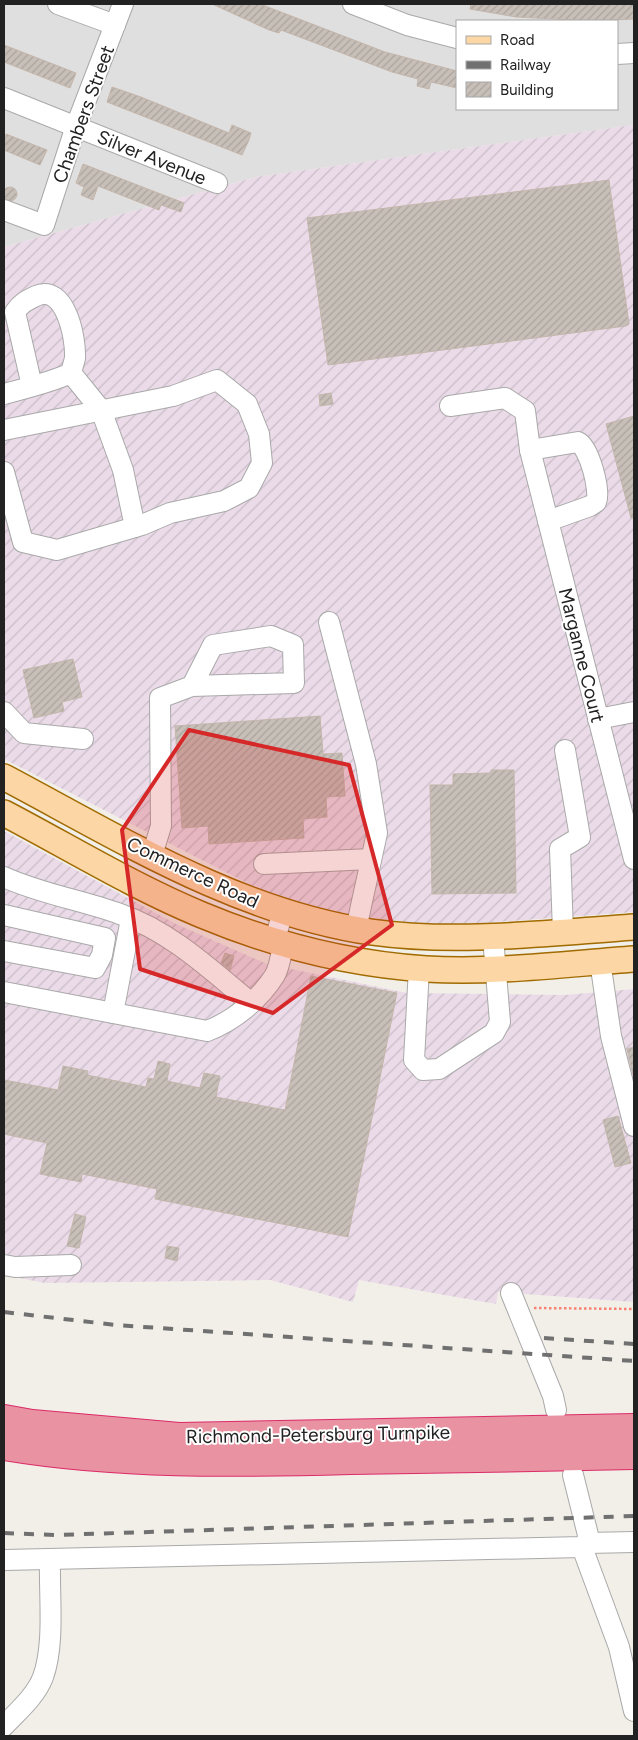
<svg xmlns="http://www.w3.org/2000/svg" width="638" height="1740" font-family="Figtree,sans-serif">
<defs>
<pattern id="industrial-furrows" width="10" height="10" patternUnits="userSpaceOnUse" patternTransform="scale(1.25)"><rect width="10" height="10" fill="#ebdbe8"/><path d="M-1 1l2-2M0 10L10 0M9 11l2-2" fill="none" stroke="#c9bcc7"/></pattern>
<pattern id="building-hatch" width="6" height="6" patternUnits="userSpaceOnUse" patternTransform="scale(1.25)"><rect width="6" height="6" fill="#c7bfb8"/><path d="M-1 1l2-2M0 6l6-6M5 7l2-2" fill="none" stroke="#aba49e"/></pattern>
</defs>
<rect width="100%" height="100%" fill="#f2efe9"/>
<path fill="#e0dfdf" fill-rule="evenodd" d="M4,4H634V125L256,177L4,247ZM457,21H617V109H457Z"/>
<g fill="url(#industrial-furrows)">
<path d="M634,125V912L443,926L380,919L298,905L253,886L4,759V247L256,177Z"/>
<path d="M4,831L176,924L267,964L407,993L565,995L634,989V1302L498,1292L496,1304L359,1280L353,1302L270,1280L45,1283L4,1275Z"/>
</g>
<g fill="url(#building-hatch)" stroke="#c4b6ab">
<path d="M212,4H260L385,52L457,71V88L431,82L429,89L417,86L418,79L392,72L281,30L279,33L269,30Z"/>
<path d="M471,4H634V19L593,21L516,17L470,9Z"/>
<path d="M4,45L76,73L70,88L4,62Z"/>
<path d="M112,87L141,97L229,133L232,125L251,133L249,140L242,155L107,102Z"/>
<path d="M6,134L47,150L40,165L4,150Z"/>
<path d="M83,164L184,203L181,212L161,205L159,210L98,186L93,200L81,195L84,187L76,183Z"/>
<path d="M609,180L629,324L626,326L328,365L307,218Z"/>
<circle cx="10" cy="194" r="7"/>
<path d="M331,393L333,404L320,406L319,395Z"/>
<path d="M634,416V518H631L606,424Z"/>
<path d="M73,659L82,697L62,702L64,711L34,718L23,670Z"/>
<path d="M320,716L323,754L342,753L345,796L326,797L327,817L303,819L304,838L209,844L208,826L182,828L175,726Z"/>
<path d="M491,770H514L516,893L432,894L430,785H453V774L491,773Z"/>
<path d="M225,953L234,956L230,970L221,963Z"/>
<path d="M311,976L397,993L348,1237L155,1199L157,1189L82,1174L81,1182L40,1174L47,1143L4,1134V1080L58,1090L63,1066L88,1071L87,1075L146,1087L148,1078L154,1079L158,1061L170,1064L167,1081L200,1088L204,1073L220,1076L216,1097L285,1110Z"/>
<path d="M634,1047V1079L627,1049Z"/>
<path d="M618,1116L631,1163L615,1167L603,1120Z"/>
<path d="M75,1214L86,1217L79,1248L67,1246Z"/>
<path d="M167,1246L179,1248L177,1261L165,1258Z"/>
</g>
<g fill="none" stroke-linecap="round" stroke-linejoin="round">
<g stroke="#a9a9a9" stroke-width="22">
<g id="minor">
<path d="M58,4L115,25"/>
<path d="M353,4L407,25L457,38"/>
<path d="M617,54L634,53"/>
<path d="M4,98L217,183"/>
<path d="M4,210L44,225L76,126L123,4"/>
<path d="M71,373L101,410L123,470L135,527"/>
<path d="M4,394C26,388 49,383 71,373C72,368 74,363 75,358C76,337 65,283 36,296C26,301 21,303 15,312L32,386"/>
<path d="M450,406L505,398L525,411L530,450L634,859"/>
<path d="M4,430L173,396L217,380L247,404L259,434L262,463L249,488L224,501L170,513L142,525L57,550L23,542L4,472"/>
<path d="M530,450L578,442C589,447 601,491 596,502L590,506L548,521"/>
<path d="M329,622L366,764L377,833L356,929"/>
<path d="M4,712L24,733L83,739"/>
<path d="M598,719L634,712"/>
<path d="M152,855L161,826L160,698L192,686L294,683L293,645L271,636L213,645L192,686"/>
<path d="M264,864L371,859"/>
<path d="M4,877C41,894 82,900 120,914C170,931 211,970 251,1003"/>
<path d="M4,915L105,938L102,955L95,968L4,951"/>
<path d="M563,932L560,849L580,837L565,750"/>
<path d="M274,942L283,912"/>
<path d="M600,961L611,1036L634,1126"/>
<path d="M419,968L414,1060L423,1070L439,1069L494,1033L500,1022L493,937"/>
<path d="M4,992L207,1031C234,1021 260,999 275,975C280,966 281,954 283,945"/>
<path d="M113,1013L131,919"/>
<path d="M4,1265L15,1267L71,1265"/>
<path d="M511,1293L553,1396L556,1410"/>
<path d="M573,1475L588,1535L587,1543"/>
<path d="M582,1547L619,1647L634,1711"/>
<path d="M4,1560L582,1547L587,1543L634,1542"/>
<path d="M4,1726C17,1712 36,1696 43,1677C55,1644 49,1596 50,1561"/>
</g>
</g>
<g stroke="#a06b00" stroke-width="28">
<g id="major">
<path d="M4,777C121,839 237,912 371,932C458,944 546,933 634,927"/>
<path d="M4,813C69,847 134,887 202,915C274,945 349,964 426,969C495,973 565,964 634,959"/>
</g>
</g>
<g stroke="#dc2a67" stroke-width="30">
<g id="highway">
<path d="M4,1419L32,1424L179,1437L634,1428"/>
<path d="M4,1446C118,1465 235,1463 351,1460C445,1459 540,1457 634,1455"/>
</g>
</g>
<path stroke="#fa8072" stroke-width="2.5" stroke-dasharray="2.5 2.5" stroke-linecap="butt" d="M534,1308L634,1309"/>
<use href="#minor" stroke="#fff" stroke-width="20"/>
<use href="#major" stroke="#fcd6a4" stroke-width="25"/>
<use href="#highway" stroke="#e892a2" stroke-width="28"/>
<g stroke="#707070" stroke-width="4" stroke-dasharray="10 10" stroke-linecap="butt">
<path d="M4,1312L116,1325L634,1361"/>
<path d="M544,1338L634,1344"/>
<path d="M4,1533L57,1535L634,1516"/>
</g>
</g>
<path fill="#d62828" fill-opacity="0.2" stroke="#d62828" stroke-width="4" stroke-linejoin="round" d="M189,730L349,765L392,925L273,1013L140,969L122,830Z"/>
<g text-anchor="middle" stroke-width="4" stroke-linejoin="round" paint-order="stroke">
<g font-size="19" fill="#222" stroke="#fff">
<text transform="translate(83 114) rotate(-70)" y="7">Chambers Street</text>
<text transform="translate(152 157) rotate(22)" y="7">Silver Avenue</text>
<text transform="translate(582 655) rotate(76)" y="7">Marganne Court</text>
<text transform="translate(193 872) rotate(25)" y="7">Commerce Road</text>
<text transform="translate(318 1434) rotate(-1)" y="7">Richmond-Petersburg Turnpike</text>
</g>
</g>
<rect width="638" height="1740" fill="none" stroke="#222222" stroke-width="10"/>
<rect x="456" y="20" width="162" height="90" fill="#ffffff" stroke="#a7a7a7"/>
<rect x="466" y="36" width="25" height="8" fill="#fcd6a4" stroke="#a7a7a7"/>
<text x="500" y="45" font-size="15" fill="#222222">Road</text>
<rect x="466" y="61" width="25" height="8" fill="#707070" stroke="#a7a7a7"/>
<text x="500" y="70" font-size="15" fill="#222222">Railway</text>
<rect x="466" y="82" width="25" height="15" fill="url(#building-hatch)" stroke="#a7a7a7"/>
<text x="500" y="95" font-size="15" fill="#222222">Building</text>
</svg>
